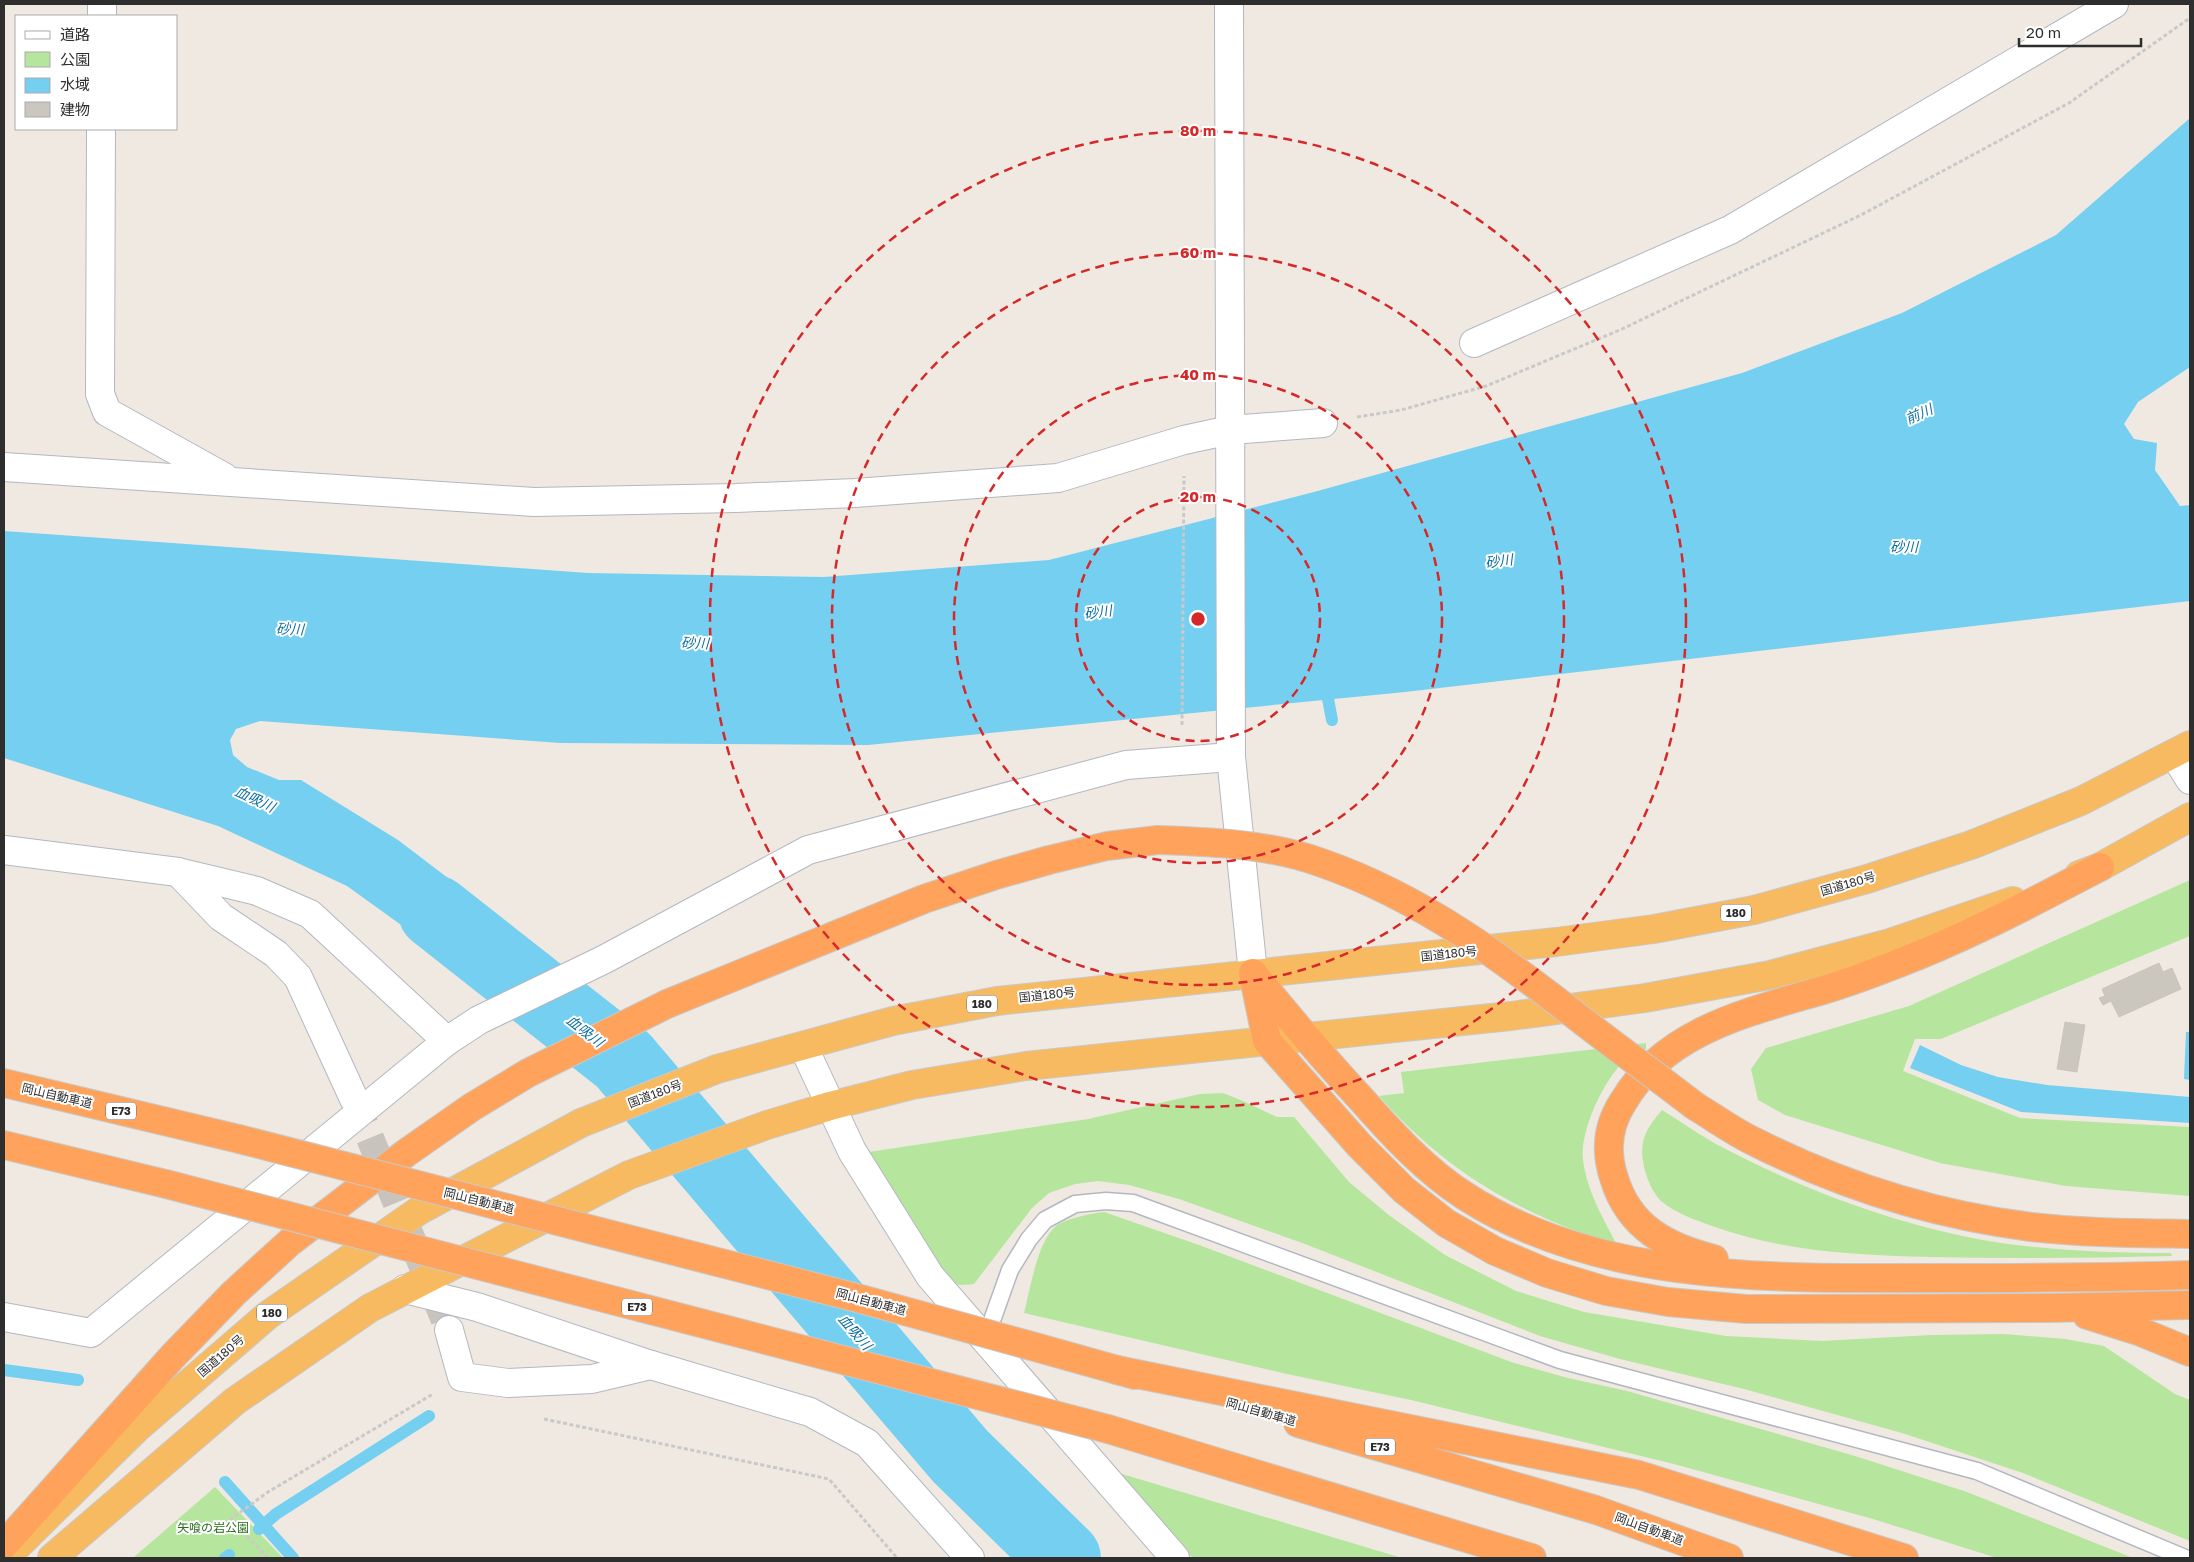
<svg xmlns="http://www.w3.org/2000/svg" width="2194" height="1562" font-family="'Golos Text','Noto Sans JP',sans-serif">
<rect width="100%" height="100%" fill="#efe9e1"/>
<g fill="#b6e59e">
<path d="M2190,880V936L1941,1039H1915L1903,1071L2020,1118L2190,1127V1196L2066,1186L1940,1163L1785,1115L1758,1100L1751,1069L1766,1048L1909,1006Z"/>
<path d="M1646,1043V1049C1642,1051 1636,1052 1632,1055C1607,1070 1579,1131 1583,1160C1587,1191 1603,1218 1617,1245C1521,1215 1446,1172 1379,1096L1404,1093L1401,1072Z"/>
<path d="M1223,1093L1243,1101L1277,1117H1294L1349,1182L1390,1216L1445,1255L1516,1291L1584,1312L1726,1336L1822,1341L1931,1335L2004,1334L2065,1339L2104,1346L2175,1394L2190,1400V1541L2023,1473L1902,1433L1744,1389L1620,1359L1540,1336L1305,1244L1179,1199L1129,1185L1098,1181L1075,1184L1049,1193L1032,1208L974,1284C955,1286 953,1286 940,1272L869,1152L1088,1119L1200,1094Z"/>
<path d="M1662,1110C1680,1121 1698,1134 1716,1144C1806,1192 1914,1232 2016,1245C2068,1251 2119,1253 2171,1253L2172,1256C2091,1258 2011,1259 1930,1257C1856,1255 1786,1252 1715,1227C1696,1220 1676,1214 1661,1201C1653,1193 1648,1181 1645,1171C1638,1143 1644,1131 1662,1110Z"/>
<path d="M1104,1212L1199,1245L1514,1363L1568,1378L1627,1391L1855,1456L1967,1492L2133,1558H1997L1873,1519L1674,1464L1411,1400L1287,1374L1024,1313C1030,1291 1038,1236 1059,1224C1073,1217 1089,1214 1104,1212Z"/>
<path d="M1109,1470L1402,1558H1193L1171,1538Z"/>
<path d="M215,1487L283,1558H133Z"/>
</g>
<g fill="#75cff0">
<path d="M2190,118V367L2138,402L2124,424L2134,439L2157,443L2155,470L2180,506L2190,505V601L1405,692L868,745L561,743L260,721L236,729L230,740L233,755L247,767L279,780H301L398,840L553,958L490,989L347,886L218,826L4,758V531L588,573L824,577L1049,560L1314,492L1742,373L1902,313L2056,235Z"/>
<path d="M2186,1032H2190V1080L2184,1079Z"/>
<path d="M1920,1045L1961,1065L1998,1077L2047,1085L2190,1097V1123L2021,1112L1910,1068Z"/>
</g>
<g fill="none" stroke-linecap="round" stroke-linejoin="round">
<g stroke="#75cff0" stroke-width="12">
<path d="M1325,683L1332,720"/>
<path d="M4,1370L78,1380"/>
<path d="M225,1482L293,1558"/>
<path d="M259,1529L276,1514L429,1416"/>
<path d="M225,1558L229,1555"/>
</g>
<path stroke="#75cff0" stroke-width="74" d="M435,912L623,1060L960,1456L1064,1558"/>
</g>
<g fill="#cbc7bf" stroke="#cbc5ba">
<path d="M2159,963L2163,972L2172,968L2181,989L2119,1017L2111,1001L2103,1005L2099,998L2105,996L2102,989Z"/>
<path d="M2065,1022L2085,1025L2077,1072L2057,1069Z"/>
</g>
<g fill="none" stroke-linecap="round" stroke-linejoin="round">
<path stroke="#c8c4bd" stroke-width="28" stroke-dasharray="28 14" stroke-linecap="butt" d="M354,1099L449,1330"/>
<g stroke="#b4b7c1" stroke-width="19">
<path id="service" d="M985,1340L1010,1270L1029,1239L1045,1220L1075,1204L1106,1201L1133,1203L1560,1360L1977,1471L2185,1558"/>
</g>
<g stroke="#b4b7c1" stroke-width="30">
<g id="minor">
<path d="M102,16V4"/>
<path d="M101,129L100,394L107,412L224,477"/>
<path d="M1474,343L1730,230L2114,4"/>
<path d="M4,467L534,502L736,498L855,493L1058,478L1184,440L1230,430L1323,423"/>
<path d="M4,850L178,872L257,891L310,914L447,1041"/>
<path d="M178,872L221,917L276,954L298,977L354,1099"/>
<path d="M803,1046L852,1151L930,1276L1175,1558"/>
<path d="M405,1289L477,1307L651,1365L810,1412L867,1443L970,1558"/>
<path d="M4,1317L91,1333L447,1041L479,1020L605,959L808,850L1126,765L1231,757"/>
<path d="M449,1330L462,1377L508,1383L592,1379L651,1365"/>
</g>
</g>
<g stroke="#b4b7c1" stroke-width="30">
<g id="tertiary">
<path d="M1229,4L1231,757L1253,973"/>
<path d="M2174,754L2190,780"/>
</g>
</g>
<g stroke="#c9c9c9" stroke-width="30">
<g id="trunk">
<path d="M2079,875L2100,867L2190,817"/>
<path d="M5,1558L136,1429L268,1315L420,1210L581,1123L717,1069L893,1021L997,1001L1556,942L1654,929L1754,910L1867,879L1971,845L2081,801L2190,745"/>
<path d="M52,1558L235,1401L370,1308L629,1175L767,1125L830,1106L912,1085L1026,1066L1511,1016L1645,998L1770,975L1890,943L2013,901"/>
</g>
</g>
<g stroke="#c9c9c9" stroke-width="30">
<g id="motorway">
<path d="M1253,973L1267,1041L1360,1146L1404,1190L1446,1223L1495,1251L1547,1273L1606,1291L1668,1302L1746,1309L2049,1308L2190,1305"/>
<path d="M1256,977C1290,1019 1325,1060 1362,1100C1393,1135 1426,1171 1465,1196C1602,1284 1777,1278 1933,1278C2019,1278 2105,1278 2190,1275"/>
<path d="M4,1083L239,1139"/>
<path d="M1695,1106C1715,1118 1735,1133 1757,1143C1843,1186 1935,1215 2031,1227C2084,1233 2137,1233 2190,1234"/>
<path d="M4,1145L166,1184"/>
<path d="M1714,1259C1667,1247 1629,1228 1614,1178C1605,1151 1608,1125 1623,1102C1665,1030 1749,1012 1823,990C1847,983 1871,974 1894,965C1966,938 2033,902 2100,867"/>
<path d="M2087,1315L2141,1332L2190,1352"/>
<path d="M1028,1345L1135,1375"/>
<path d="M1117,1370L1639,1475L1904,1558"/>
<path d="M1298,1423L1596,1510L1729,1558"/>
<path d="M1108,1429L1532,1558"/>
<path d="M4,1545L173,1356L234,1293L290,1242L406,1153L472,1107L528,1073L667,1004L924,899L996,875L1049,860L1107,846L1158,840"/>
</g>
</g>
<g stroke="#c9c9c9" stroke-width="3" stroke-dasharray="4 2.5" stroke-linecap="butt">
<path d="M1357,417L1401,410L1486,386L1622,329L1861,215L2069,103L2190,18"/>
<path d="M1182,725L1184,476"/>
<path d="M544,1419L829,1479L897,1558"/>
<path d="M268,1558L231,1519L268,1492L433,1394"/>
</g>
<use href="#service" stroke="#fff" stroke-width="16"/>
<use href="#minor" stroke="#fff" stroke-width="28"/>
<use href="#tertiary" stroke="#fff" stroke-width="28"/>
<use href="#trunk" stroke="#f8ba60" stroke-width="28"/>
<use href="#motorway" stroke="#ffa35c" stroke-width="28"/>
<g stroke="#c9c9c9" stroke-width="30" stroke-linecap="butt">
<g id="motorway-bridge">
<path d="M1158,840C1213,842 1270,844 1322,863C1423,898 1506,961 1589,1026C1624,1053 1660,1079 1695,1106"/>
<path d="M239,1139L861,1299L1028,1345"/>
<path d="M166,1184L1108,1429"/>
</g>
</g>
<use href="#motorway-bridge" stroke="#ffa35c" stroke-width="28"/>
</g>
<g fill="none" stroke="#d62828" stroke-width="2.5" stroke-dasharray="9 6">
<circle cx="1198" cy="619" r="122"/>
<circle cx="1198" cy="619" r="244"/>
<circle cx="1198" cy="619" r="366"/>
<circle cx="1198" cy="619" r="488"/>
</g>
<g text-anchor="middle" stroke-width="4" stroke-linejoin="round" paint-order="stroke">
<g fill="#fff" stroke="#6d6d6d" stroke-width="1">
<rect x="1721" y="904.5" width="30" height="17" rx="4"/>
<rect x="967" y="995.5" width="30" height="17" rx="4"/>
<rect x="106" y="1102.5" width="30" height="17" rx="4"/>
<rect x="622" y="1298.5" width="30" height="17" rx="4"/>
<rect x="257" y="1304.5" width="30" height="17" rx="4"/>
<rect x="1365" y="1438.5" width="30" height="17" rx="4"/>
</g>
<g font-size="11" font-weight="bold" fill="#2e2e2e">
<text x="1736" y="917">180</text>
<text x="982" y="1008">180</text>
<text x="121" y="1115">E73</text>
<text x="637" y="1311">E73</text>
<text x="272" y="1317">180</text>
<text x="1380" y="1451">E73</text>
</g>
<g font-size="12" fill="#2e2e2e" stroke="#fff">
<text transform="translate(1848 884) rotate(-16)" y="4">国道180号</text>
<text transform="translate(1449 954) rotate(-6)" y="4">国道180号</text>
<text transform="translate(1047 995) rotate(-6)" y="4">国道180号</text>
<text transform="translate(655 1094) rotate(-21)" y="4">国道180号</text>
<text transform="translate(57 1096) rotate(13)" y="4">岡山自動車道</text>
<text transform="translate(479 1201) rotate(14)" y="4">岡山自動車道</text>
<text transform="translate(871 1302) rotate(15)" y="4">岡山自動車道</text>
<text transform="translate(221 1356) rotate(-41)" y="4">国道180号</text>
<text transform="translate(1261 1412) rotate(16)" y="4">岡山自動車道</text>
<text transform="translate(1649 1529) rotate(20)" y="4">岡山自動車道</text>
</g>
<g font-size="12" fill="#2c6e1b" stroke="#fff">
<text x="213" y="1532">矢喰の岩公園</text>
</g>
<g font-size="14" font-style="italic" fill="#0d6fa3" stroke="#fff">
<text transform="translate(1919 414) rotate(-24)" y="5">前川</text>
<text x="1904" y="552">砂川</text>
<text transform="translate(1499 561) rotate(-7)" y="5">砂川</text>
<text transform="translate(1098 612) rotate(-7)" y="5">砂川</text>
<text transform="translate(290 629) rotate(2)" y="5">砂川</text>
<text transform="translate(695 643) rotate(2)" y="5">砂川</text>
<text transform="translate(255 799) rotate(25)" y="5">血吸川</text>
<text transform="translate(585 1031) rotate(38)" y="5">血吸川</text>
<text transform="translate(855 1332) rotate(49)" y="5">血吸川</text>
</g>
</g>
<circle cx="1198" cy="619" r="8" fill="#d62828" stroke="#fff" stroke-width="2.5"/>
<g font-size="15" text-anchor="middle" font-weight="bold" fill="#d62828" stroke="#fff" stroke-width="4" stroke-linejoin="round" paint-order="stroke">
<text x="1198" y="136">80 m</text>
<text x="1198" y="258">60 m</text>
<text x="1198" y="380">40 m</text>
<text x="1198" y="502">20 m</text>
</g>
<rect width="2194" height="1562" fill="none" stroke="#2e2e2e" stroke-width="10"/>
<rect x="15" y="15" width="162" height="115" fill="#ffffff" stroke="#ababab"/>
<rect x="25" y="31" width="25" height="8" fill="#ffffff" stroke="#ababab"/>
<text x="60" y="40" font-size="15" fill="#2e2e2e">道路</text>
<rect x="25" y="52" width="25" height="15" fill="#b6e59e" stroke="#ababab"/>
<text x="60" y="65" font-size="15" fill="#2e2e2e">公園</text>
<rect x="25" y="78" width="25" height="15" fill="#75cff0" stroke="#ababab"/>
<text x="60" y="90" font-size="15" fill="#2e2e2e">水域</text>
<rect x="25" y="102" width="25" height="15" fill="#cbc7bf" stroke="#ababab"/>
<text x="60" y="115" font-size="15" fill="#2e2e2e">建物</text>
<path d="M2019 38v8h122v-8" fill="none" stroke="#2e2e2e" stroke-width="2.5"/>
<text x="2026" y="38" font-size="15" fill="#2e2e2e" stroke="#ffffff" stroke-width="4" paint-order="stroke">20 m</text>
</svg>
